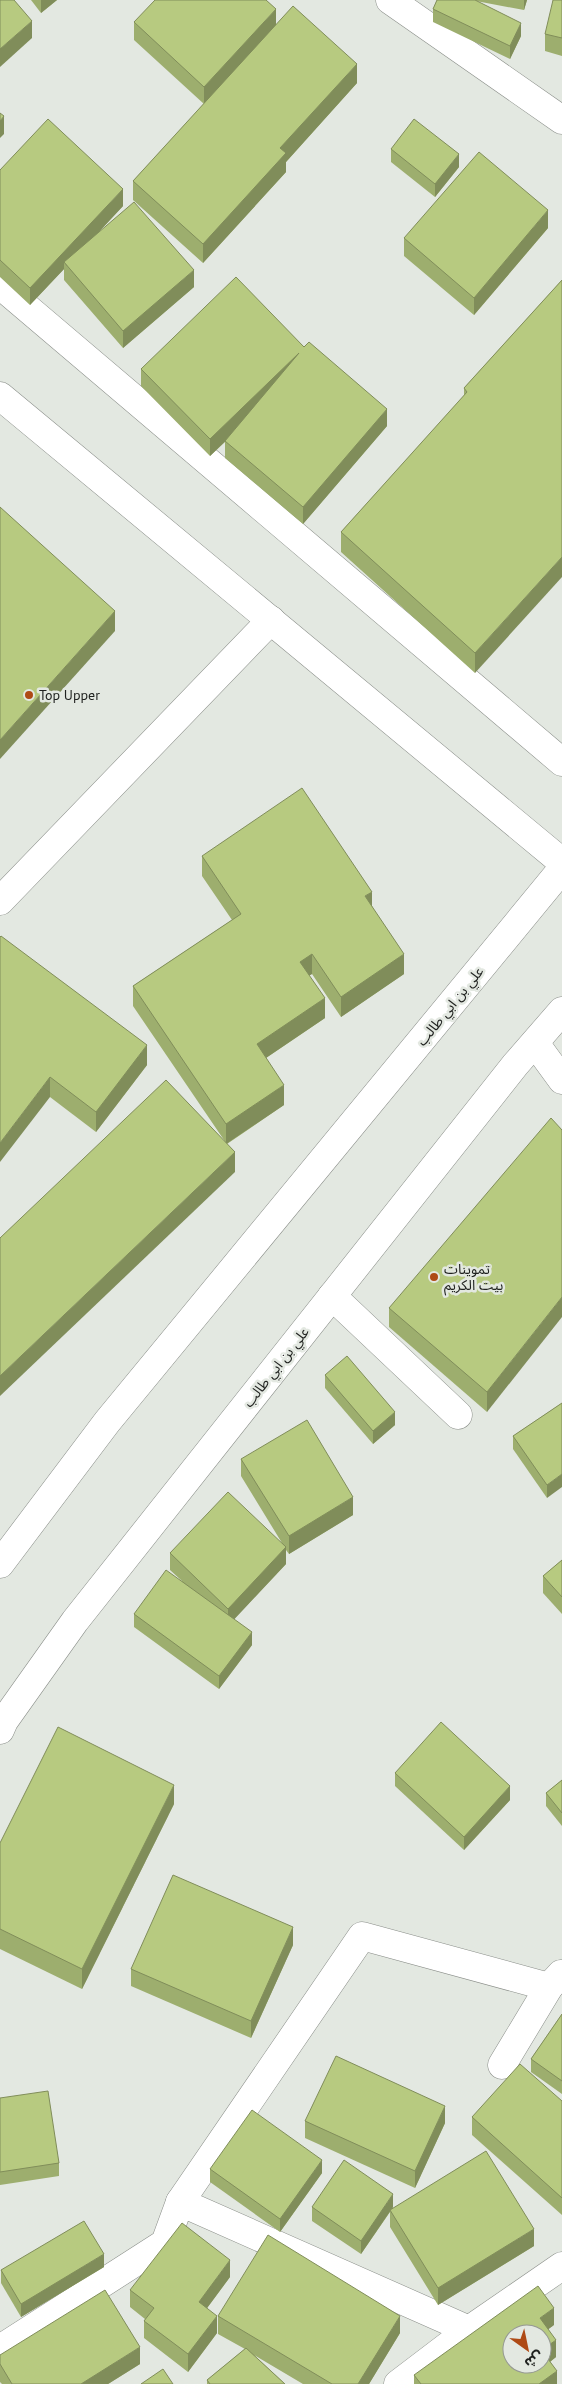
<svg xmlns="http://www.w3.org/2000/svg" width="562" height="2384" font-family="'PT Sans','Noto Sans Arabic',sans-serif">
<rect width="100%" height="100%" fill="#e3e8e1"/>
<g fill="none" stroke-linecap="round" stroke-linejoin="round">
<g stroke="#8a8e89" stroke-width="29">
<g id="minor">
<path d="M390,0L562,120"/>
<path d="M0,901L271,620"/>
<path d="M535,1043L562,1080"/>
<path d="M332,1296L458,1415"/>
<path d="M502,2065L549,1987L561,1974"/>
<path d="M180,2202L362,1936L549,1987"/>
<path d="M0,2349L165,2243L180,2202L469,2330"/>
<path d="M398,2384L469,2330L562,2266"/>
</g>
</g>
<g stroke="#8a8e89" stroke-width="29">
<g id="secondary">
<path d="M0,285L562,762"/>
<path d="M0,396L562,862"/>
<path d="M0,1564L107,1422L562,869"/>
<path d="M0,1730L4,1721L75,1621L515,1065L562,1011"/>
</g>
</g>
<use href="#minor" stroke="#fff" stroke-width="28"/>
<use href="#secondary" stroke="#fff" stroke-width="28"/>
</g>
<g fill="#9dae6e">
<path d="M31,0H57L41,13Z"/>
<path d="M437,0H527L524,10L476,1L521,36L510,59L433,22V9Z"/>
<path d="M562,0V56L545,51V34Z"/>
<path d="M134,22L276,24L357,83L286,162V172L203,263L133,200V181L204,104L134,40Z"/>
<path d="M391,149L459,167L435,197L391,162Z"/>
<path d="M0,170L123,206L97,234L194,287L123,348L64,280V269L30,305L0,277Z"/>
<path d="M548,228L474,315L404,256V238Z"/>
<path d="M562,280L475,673L341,552V532L464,396V388Z"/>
<path d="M304,347L387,426L303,524L225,458V442L210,456L141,386V369Z"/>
<path d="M202,856L372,906L404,974L341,1017L312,974L309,975L325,1018L266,1058L284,1105L227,1144L235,1172L224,1140L133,1006V986L232,920L202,876Z"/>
<path d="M0,937L147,1065L96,1132L50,1097Z"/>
<path d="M562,1130L487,1412L389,1327V1308Z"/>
<path d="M325,1375L395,1425L373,1444L325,1388Z"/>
<path d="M562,1403L547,1498L513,1449V1436Z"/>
<path d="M241,1459L353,1515L289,1554L286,1550V1564L234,1619L252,1645L219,1689L134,1627V1614L182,1581L170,1570V1553L282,1543L241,1476Z"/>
<path d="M562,1560V1614L543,1593V1576Z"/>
<path d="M395,1773L510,1800L464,1850L395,1786Z"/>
<path d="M562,1780V1826L546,1806V1793Z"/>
<path d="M174,1804L82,1989L0,1949V1843Z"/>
<path d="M293,1945L251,2038L131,1986V1969Z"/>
<path d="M562,2014V2094L531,2072V2059Z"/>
<path d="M0,2098L59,2163V2176L0,2185Z"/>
<path d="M562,2101V2215L472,2135V2117Z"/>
<path d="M305,2121L445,2123L415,2188L305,2138Z"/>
<path d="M210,2169L322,2173L280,2232L210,2182Z"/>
<path d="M312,2207H393L392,2209L534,2246L438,2305L390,2227V2212L361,2254L312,2221Z"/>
<path d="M104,2267L21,2317L1,2283V2270Z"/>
<path d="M230,2277L207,2308L217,2333L188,2372L144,2338V2321L145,2319L130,2307V2290Z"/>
<path d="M218,2316L400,2333L369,2384H303L254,2355L285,2384H207V2380L245,2349L218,2334Z"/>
<path d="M554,2325L548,2329L556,2357L550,2362L557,2384H414V2375Z"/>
<path d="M0,2355L140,2364L108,2384H2L0,2382Z"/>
</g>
<g fill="#808d5a">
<path d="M41,0H57L41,13Z"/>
<path d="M524,0H527L524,10Z"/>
<path d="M276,9V27L204,104V87Z"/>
<path d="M32,21V38L0,67V49Z"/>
<path d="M521,23V36L510,59V46Z"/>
<path d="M357,64V83L286,162V172L203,263V244L280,148Z"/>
<path d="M4,116V134L0,138V121Z"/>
<path d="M459,154V167L435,197V184Z"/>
<path d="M123,189V206L67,266L64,262V269L30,305V288Z"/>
<path d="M548,210V228L474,315V298Z"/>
<path d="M194,270V287L123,348V331Z"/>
<path d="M299,353V370L210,456V439Z"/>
<path d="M387,409V426L303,524V507Z"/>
<path d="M562,557V577L475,673V653Z"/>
<path d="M115,611V631L0,759V740Z"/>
<path d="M372,892V911L365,896Z"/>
<path d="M312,954V974L300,981V962Z"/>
<path d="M404,954V974L341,1017V997Z"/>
<path d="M325,998V1018L257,1064V1044Z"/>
<path d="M147,1045V1065L96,1132V1112Z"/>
<path d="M50,1077V1097L0,1162V1143Z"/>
<path d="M284,1085V1105L226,1144V1124Z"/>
<path d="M235,1152V1172L0,1396V1376Z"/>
<path d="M562,1297V1317L487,1412V1392Z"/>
<path d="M395,1412V1425L373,1444V1431Z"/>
<path d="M562,1474V1487L547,1498V1485Z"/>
<path d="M353,1497V1515L289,1554V1536Z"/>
<path d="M286,1547V1564L228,1626V1609Z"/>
<path d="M252,1632V1645L219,1689V1676Z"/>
<path d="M174,1785V1804L82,1989V1969Z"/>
<path d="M510,1786V1800L464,1850V1837Z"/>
<path d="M293,1927V1945L251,2038V2021Z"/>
<path d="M445,2106V2123L415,2188V2171Z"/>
<path d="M322,2160V2173L280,2232V2219Z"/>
<path d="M393,2194V2207L361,2254V2241Z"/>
<path d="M534,2229V2246L438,2305V2288Z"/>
<path d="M104,2254V2267L21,2317V2304Z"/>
<path d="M230,2260V2277L199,2319V2302Z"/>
<path d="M554,2308V2325L542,2334L540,2318Z"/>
<path d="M217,2316V2333L188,2372V2354Z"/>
<path d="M400,2316V2333L369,2384H358Z"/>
<path d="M556,2340V2357L542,2368V2350Z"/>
<path d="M140,2347V2364L108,2384H81Z"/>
<path d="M557,2371V2384H539Z"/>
</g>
<g fill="#b7ca80" stroke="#808d5a">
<path d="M0,0H14L32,21L0,49Z"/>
<path d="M155,0H266L276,9L204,87L134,22Z"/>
<path d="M437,0H475L521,23L510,46L433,9Z"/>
<path d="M553,0H562V38L545,34Z"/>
<path d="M293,6L357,64L280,148L286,153L203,244L133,181Z"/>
<path d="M0,113L4,116L0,121Z"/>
<path d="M48,119L123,189L30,288L0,260V170Z"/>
<path d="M414,119L459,154L435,184L391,149Z"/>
<path d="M479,152L548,210L474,298L404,238Z"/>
<path d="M134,202L194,270L123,331L64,262Z"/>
<path d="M236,277L304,347L309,342L387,409L303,507L225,441L299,353L210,439L141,369Z"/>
<path d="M562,280V557L475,653L341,532L467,392L464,388Z"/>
<path d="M0,507L115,611L0,740Z"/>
<path d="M302,788L372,892L365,896L404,954L341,997L312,954L300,962L325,998L257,1044L284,1085L226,1124L133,986L241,914L202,856Z"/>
<path d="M1,936L147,1045L96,1112L50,1077L0,1143V937Z"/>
<path d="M166,1080L235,1152L0,1376V1238Z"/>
<path d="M551,1118L562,1130V1297L487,1392L389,1308Z"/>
<path d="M347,1356L395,1412L373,1431L325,1375Z"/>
<path d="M562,1403V1474L547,1485L513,1436Z"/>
<path d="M307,1420L353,1497L289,1536L241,1459Z"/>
<path d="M228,1492L286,1547L228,1609L170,1553Z"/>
<path d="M562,1560V1597L543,1576Z"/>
<path d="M166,1570L252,1632L219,1676L134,1614Z"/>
<path d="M441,1722L510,1786L464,1837L395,1773Z"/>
<path d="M58,1727L174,1785L82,1969L0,1929V1843Z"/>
<path d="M562,1780V1813L546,1793Z"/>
<path d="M173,1875L293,1927L251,2021L131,1969Z"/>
<path d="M562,2014V2081L531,2059Z"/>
<path d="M336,2056L445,2106L415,2171L305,2121Z"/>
<path d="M520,2064L562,2101V2198L472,2117Z"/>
<path d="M48,2091L59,2163L0,2172V2098Z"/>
<path d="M252,2110L322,2160L280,2219L210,2169Z"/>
<path d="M486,2151L534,2229L438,2288L390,2210Z"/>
<path d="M344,2160L393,2194L361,2241L312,2207Z"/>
<path d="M84,2221L104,2254L21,2304L1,2270Z"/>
<path d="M182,2223L230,2260L199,2302L217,2316L188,2354L144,2321L154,2308L130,2290Z"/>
<path d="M268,2235L400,2316L358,2384H332L218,2316Z"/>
<path d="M538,2286L554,2308L540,2318L556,2340L542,2350V2334H512V2364H542V2351L557,2371L539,2384H421L414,2375Z"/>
<path d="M105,2290L140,2347L81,2384H12L0,2364V2355Z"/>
<path d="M246,2348L285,2384H210L207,2380Z"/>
<path d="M163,2369L173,2384H141Z"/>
</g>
<g fill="#ae4a15" stroke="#e3e8e1" stroke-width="2">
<circle cx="29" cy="695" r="5"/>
<circle cx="434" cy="1277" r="5"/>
</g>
<g text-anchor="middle" stroke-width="5" stroke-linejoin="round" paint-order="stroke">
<g font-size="14" fill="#1f211f" stroke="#e3e8e1" text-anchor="start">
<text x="39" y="700">Top Upper</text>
<text x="444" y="1274">تموينات<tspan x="444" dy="16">بيت الكريم</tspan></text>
</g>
<g font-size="14" fill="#1f211f" stroke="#e3e8e1">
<text transform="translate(450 1006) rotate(-51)" y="5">علي بن ابي طالب</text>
<text transform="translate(276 1367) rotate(-52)" y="5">علي بن ابي طالب</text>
</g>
</g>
<g transform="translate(527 2349) rotate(147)"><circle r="24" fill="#e3e8e1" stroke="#959893"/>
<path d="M0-4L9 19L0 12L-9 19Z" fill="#ae4a15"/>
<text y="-8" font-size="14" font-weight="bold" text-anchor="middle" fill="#1f211f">ش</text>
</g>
</svg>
